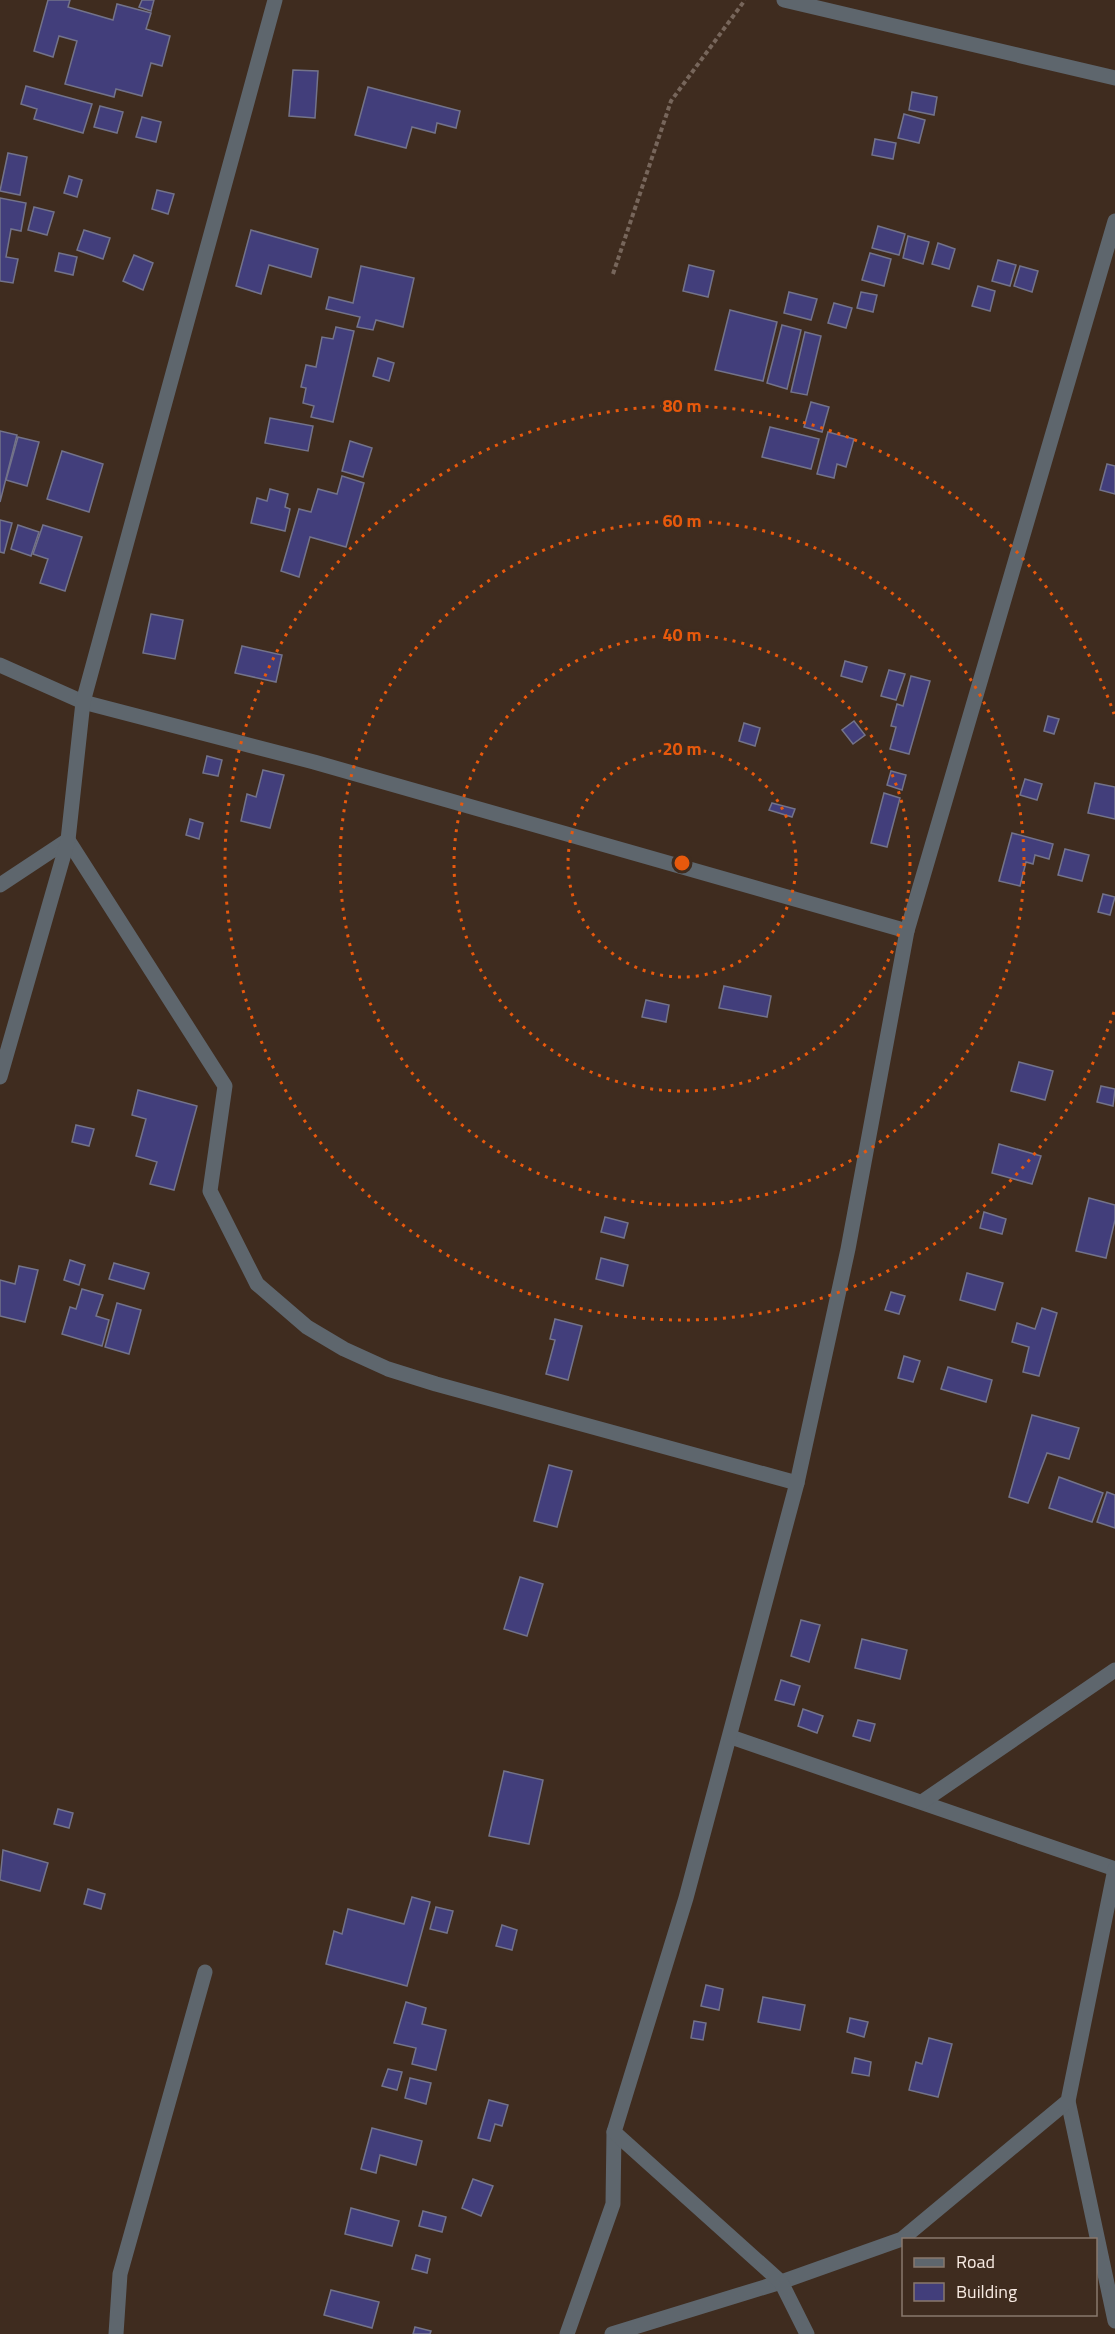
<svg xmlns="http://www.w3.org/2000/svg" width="1115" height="2334" font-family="'Titillium Web',sans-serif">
<rect width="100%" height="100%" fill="#3f2c1f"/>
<g fill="#423e7b" stroke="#73738a" stroke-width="1.5">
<path d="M48,0H70L68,7L113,20L117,4L151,13L146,29L170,36L162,66L151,63L142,96L116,89L114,97L65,84L77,41L59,36L53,57L34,51Z"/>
<path d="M142,0H154L151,11L139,7Z"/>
<path d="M293,70L318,71L315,118L289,116Z"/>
<path d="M26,86L92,104L83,133L34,119L37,109L21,104Z"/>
<path d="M368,87L460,111L456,128L437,123L435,133L412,127L406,148L355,135Z"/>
<path d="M912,92L937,97L934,115L909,110Z"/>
<path d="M100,106L123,112L117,133L94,127Z"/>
<path d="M904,114L925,120L919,143L898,138Z"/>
<path d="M142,117L161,122L156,142L136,137Z"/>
<path d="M875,139L896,143L893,159L872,155Z"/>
<path d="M8,153L27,157L20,195L0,191Z"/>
<path d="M69,176L82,180L77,197L64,193Z"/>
<path d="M157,190L174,194L168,214L152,209Z"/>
<path d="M0,198L26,203L21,231L11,229L6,257L18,259L13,283L0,281Z"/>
<path d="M34,207L54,212L47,235L28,230Z"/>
<path d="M878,226L905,234L899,255L872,248Z"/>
<path d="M84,230L110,238L103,259L77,250Z"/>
<path d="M251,230L318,249L311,277L269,265L261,294L236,286Z"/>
<path d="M908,236L929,242L923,264L903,258Z"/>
<path d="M938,243L955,249L949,269L932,264Z"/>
<path d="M59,253L77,257L73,275L55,271Z"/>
<path d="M870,253L891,259L884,286L862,280Z"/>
<path d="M134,255L153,263L143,290L123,281Z"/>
<path d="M998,260L1016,265L1010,286L992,281Z"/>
<path d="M689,265L714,271L708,297L683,291Z"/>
<path d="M361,266L414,278L403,327L376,320L373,330L357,327L360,317L326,309L329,297L353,303Z"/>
<path d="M1020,266L1038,271L1032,292L1014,286Z"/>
<path d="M978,286L995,291L990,311L972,306Z"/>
<path d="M789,292L817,299L811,320L784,313Z"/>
<path d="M861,292L877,295L873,312L857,308Z"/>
<path d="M834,303L852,308L846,328L828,323Z"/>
<path d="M730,310L777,322L763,381L715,370Z"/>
<path d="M782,325L801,330L787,389L767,383Z"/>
<path d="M336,327L354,331L333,422L311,417L314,406L303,403L306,388L301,387L306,365L316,367L322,337L333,339Z"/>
<path d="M805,332L821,336L807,395L791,392Z"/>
<path d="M378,358L394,363L389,381L373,376Z"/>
<path d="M811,402L829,407L822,432L804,427Z"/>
<path d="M270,418L313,426L308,451L265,443Z"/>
<path d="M770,427L819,439L811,469L762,457Z"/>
<path d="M0,431L17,435L0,502Z"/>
<path d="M828,432L854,439L846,467L837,464L834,478L817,474Z"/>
<path d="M18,437L39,442L27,486L6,480Z"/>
<path d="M350,441L372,448L363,477L342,471Z"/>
<path d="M62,451L103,464L89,512L47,499Z"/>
<path d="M1107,464L1115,466V494L1100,490Z"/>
<path d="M342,476L364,483L346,547L310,537L299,577L281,571L299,509L311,512L318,489L337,494Z"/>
<path d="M270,489L288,494L285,507L290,509L285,531L251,523L257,498L267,501Z"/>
<path d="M0,520L12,523L4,553L0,552Z"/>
<path d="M18,525L39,532L31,556L11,549Z"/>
<path d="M43,525L82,537L65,591L40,583L48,559L33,554Z"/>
<path d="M151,614L183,620L175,659L143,653Z"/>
<path d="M242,646L282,655L276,682L235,673Z"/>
<path d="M845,661L867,667L862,682L841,676Z"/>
<path d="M889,670L905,674L896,700L881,696Z"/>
<path d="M911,676L930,681L909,754L890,749L896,727L891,726L897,704L903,706Z"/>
<path d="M1048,716L1059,719L1054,734L1044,731Z"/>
<path d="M854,721L865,735L853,744L842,730Z"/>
<path d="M744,723L760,728L755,746L739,741Z"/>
<path d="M207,756L222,760L218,776L203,773Z"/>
<path d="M263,770L284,775L270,828L241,821L247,794L256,797Z"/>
<path d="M891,771L906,775L902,790L887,785Z"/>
<path d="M1025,779L1042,784L1037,800L1020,795Z"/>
<path d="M1095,783L1115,787V819L1088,813Z"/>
<path d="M884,793L900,798L887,847L871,843Z"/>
<path d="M772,803L795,809L792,817L769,810Z"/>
<path d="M190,819L203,823L199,839L186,835Z"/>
<path d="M1012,833L1053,844L1049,859L1035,855L1033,864L1026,862L1020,886L999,881Z"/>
<path d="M1065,849L1089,855L1082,881L1058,875Z"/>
<path d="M1103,894L1115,897L1110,915L1098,912Z"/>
<path d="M724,986L771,996L767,1017L719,1008Z"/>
<path d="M646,1000L669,1005L666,1022L642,1017Z"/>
<path d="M1019,1062L1053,1071L1045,1100L1011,1091Z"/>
<path d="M1101,1086L1115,1089L1113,1106L1097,1102Z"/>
<path d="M138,1090L197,1106L174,1190L150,1184L157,1162L136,1156L146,1119L132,1115Z"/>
<path d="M76,1125L94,1129L89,1146L72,1142Z"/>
<path d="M999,1144L1041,1156L1032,1184L992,1173Z"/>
<path d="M1089,1198L1115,1205V1220L1106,1258L1076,1251Z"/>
<path d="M984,1212L1006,1219L1002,1234L980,1228Z"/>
<path d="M605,1217L628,1223L624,1238L601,1232Z"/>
<path d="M601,1258L628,1265L623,1286L596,1279Z"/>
<path d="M70,1260L85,1265L79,1285L64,1280Z"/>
<path d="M114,1263L149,1273L144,1289L109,1279Z"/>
<path d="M19,1266L38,1270L25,1322L0,1316V1280L15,1284Z"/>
<path d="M967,1273L1003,1283L995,1310L960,1300Z"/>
<path d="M82,1289L103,1295L96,1316L109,1320L102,1346L62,1334L70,1307L76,1309Z"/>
<path d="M891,1292L905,1296L899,1314L885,1310Z"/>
<path d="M117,1303L141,1310L129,1354L105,1347Z"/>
<path d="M1042,1308L1057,1313L1039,1376L1023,1372L1029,1347L1012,1342L1017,1323L1035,1329Z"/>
<path d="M555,1319L582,1326L568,1380L546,1374L555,1340L550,1339Z"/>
<path d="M904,1356L920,1361L913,1382L898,1378Z"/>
<path d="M948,1367L992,1380L986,1402L941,1389Z"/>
<path d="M1032,1415L1079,1428L1069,1459L1047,1453L1028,1503L1009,1497Z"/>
<path d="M549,1465L572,1471L557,1527L534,1521Z"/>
<path d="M1059,1477L1103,1493L1092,1522L1049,1508Z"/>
<path d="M1107,1492L1115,1495V1528L1097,1522Z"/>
<path d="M520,1577L543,1584L527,1636L504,1629Z"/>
<path d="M801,1620L820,1625L809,1662L791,1656Z"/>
<path d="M862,1639L907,1650L900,1679L855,1668Z"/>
<path d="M781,1680L800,1686L794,1705L775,1700Z"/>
<path d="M803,1709L823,1716L817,1733L798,1726Z"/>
<path d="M858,1720L875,1724L870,1741L853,1736Z"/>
<path d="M504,1771L543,1780L529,1844L489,1836Z"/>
<path d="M58,1809L73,1813L69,1828L54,1824Z"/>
<path d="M3,1850L48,1863L40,1891L0,1880Z"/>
<path d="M88,1889L105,1894L101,1909L84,1904Z"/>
<path d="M412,1897L430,1902L407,1986L326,1964L334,1931L342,1934L348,1909L404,1924Z"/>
<path d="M436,1907L453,1911L447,1933L430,1929Z"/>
<path d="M502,1925L517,1930L512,1950L496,1946Z"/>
<path d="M706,1985L723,1989L719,2010L701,2006Z"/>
<path d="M763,1997L805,2005L800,2030L758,2022Z"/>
<path d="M406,2002L426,2008L422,2024L446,2030L436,2070L412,2064L416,2048L394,2043Z"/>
<path d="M850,2018L868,2022L864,2037L847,2032Z"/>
<path d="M694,2021L706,2023L703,2040L691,2038Z"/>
<path d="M929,2038L952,2044L938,2097L909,2090L916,2062L922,2064Z"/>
<path d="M855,2058L871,2062L869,2076L852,2073Z"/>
<path d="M388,2069L402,2072L397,2090L382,2086Z"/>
<path d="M410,2078L431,2083L426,2104L405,2098Z"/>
<path d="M489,2100L508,2105L502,2126L495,2124L490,2141L478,2138Z"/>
<path d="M372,2128L422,2141L416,2165L380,2155L376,2173L361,2169Z"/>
<path d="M473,2179L493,2186L481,2216L462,2208Z"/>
<path d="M351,2208L399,2221L392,2246L345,2234Z"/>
<path d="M423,2211L446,2217L442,2232L419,2226Z"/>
<path d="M416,2255L430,2259L427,2273L412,2269Z"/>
<path d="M331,2290L379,2302L372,2328L324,2315Z"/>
<path d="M415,2327L431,2331L430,2334H413Z"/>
</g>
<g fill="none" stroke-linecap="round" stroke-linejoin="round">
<path stroke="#77665b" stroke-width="4" stroke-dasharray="4.5 3" stroke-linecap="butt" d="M613,274L671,101L745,0"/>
<g stroke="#5e666d" stroke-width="15">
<path d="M784,0L1115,78"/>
<path d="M0,665L83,702L314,762L907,931"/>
<path d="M68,840L225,1086L210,1191L257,1284L307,1327L344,1349L388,1369L436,1384L797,1483"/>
<path d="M0,885L68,840"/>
<path d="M0,1077L68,840L83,702L275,0"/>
<path d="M731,1737L1115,1869"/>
<path d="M922,1802L1115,1670"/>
<path d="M1068,2101L1115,2321"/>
<path d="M116,2334L120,2274L205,1972"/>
<path d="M567,2334L613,2204L614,2132"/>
<path d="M612,2334L781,2282L902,2239L1068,2101L1115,1869"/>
<path d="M807,2334L781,2282L614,2132L686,1898L797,1483L848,1249L907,931L1115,221"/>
</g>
</g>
<g fill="none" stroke="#e8590c" stroke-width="3" stroke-dasharray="3 6">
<circle cx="682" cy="863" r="114"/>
<circle cx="682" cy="863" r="228"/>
<circle cx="682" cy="863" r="342"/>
<path d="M1114 1012A457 457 0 1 1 1114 714"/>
</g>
<circle cx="682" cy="863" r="9" fill="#e8590c" stroke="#3f2c1f" stroke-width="3"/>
<g font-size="18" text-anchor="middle" font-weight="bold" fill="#e8590c" stroke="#3f2c1f" stroke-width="6" stroke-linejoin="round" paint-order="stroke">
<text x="682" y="412">80 m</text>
<text x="682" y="527">60 m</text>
<text x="682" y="641">40 m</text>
<text x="682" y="755">20 m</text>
</g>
<rect x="902" y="2238" width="195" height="78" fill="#3f2c1f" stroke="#89786d" stroke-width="1.5"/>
<rect x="914" y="2258" width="30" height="9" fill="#5e666d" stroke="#89786d" stroke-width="1.5"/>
<text x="956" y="2268" font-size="18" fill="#f7eae2">Road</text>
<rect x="914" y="2283" width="30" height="18" fill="#423e7b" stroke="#89786d" stroke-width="1.5"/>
<text x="956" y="2298" font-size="18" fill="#f7eae2">Building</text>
</svg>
